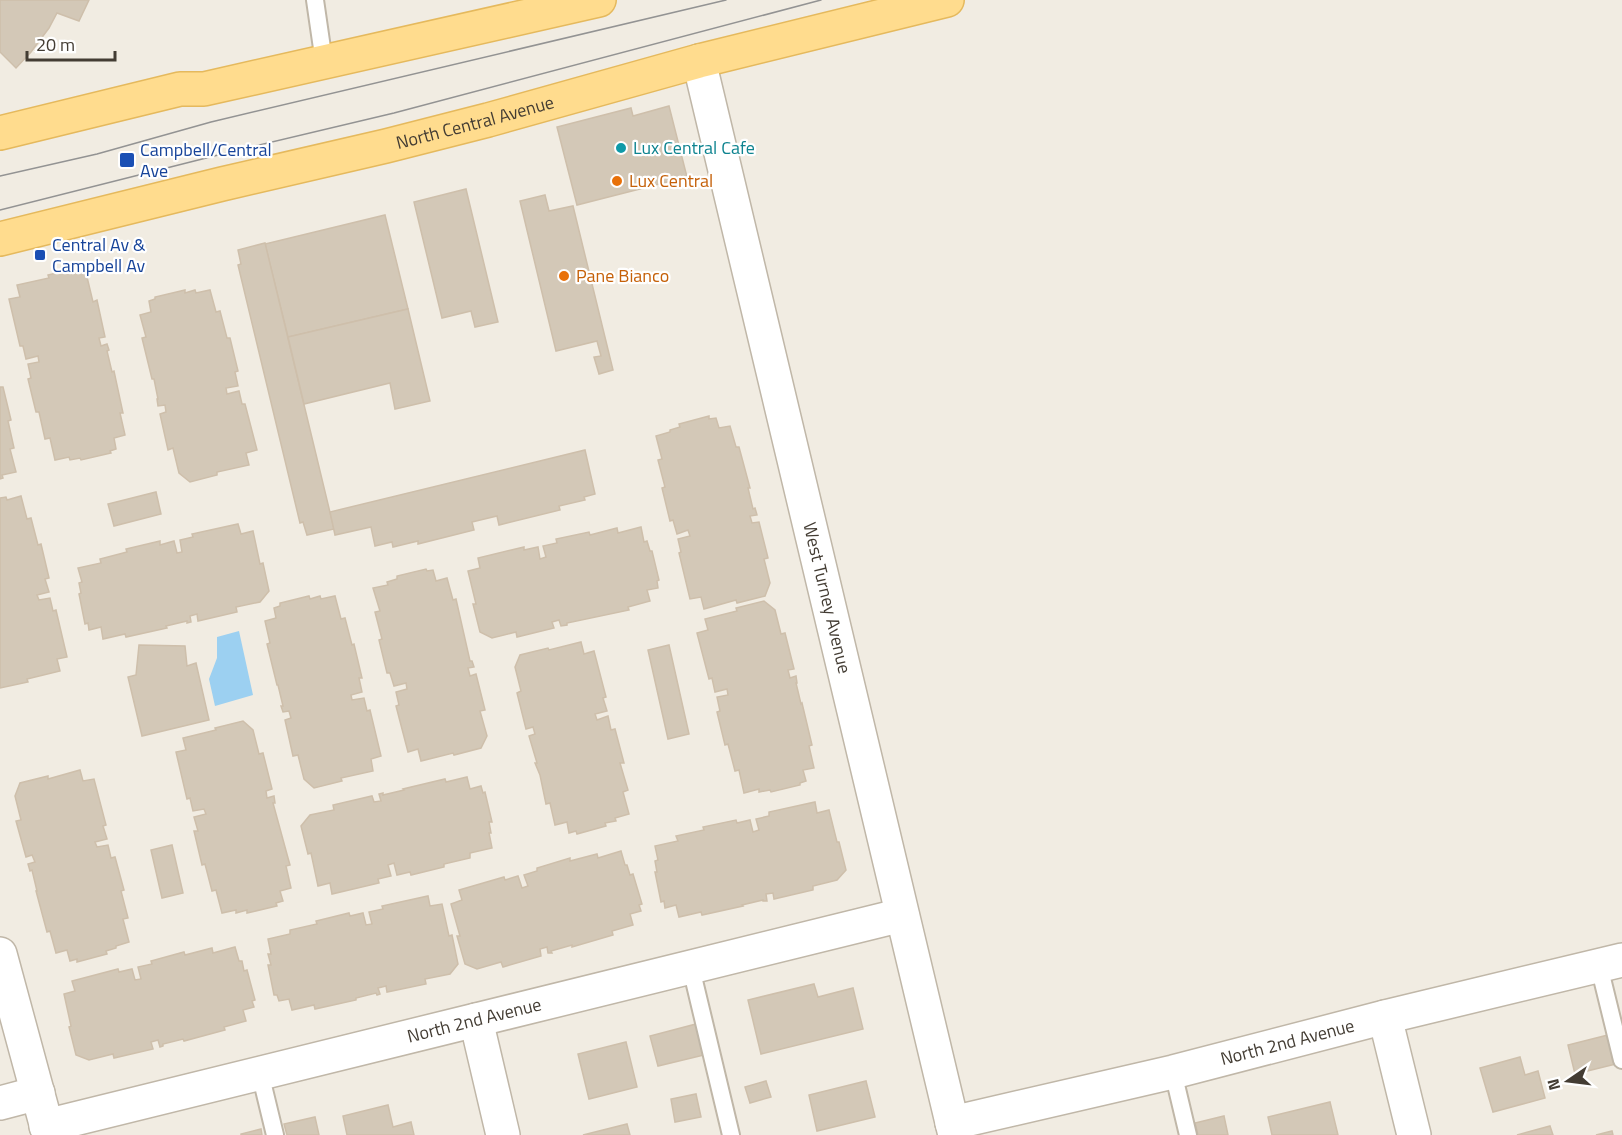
<svg xmlns="http://www.w3.org/2000/svg" width="1622" height="1135" font-family="'Titillium Web',sans-serif">
<rect width="100%" height="100%" fill="#f1ece2"/>
<path fill="#9cd0f1" d="M239,631L253,695L215,706L209,679L217,658V637Z"/>
<g fill="#d3c8b7" stroke="#cebfab" stroke-width="1.5">
<path d="M0,0H89L79,21L57,13L49,28L31,52L16,68L0,52Z"/>
<path d="M669,106L687,177L577,205L557,127L631,108L633,116Z"/>
<path d="M466,189L498,322L475,327L471,311L442,318L414,202Z"/>
<path d="M545,195L549,211L573,206L613,370L599,374L594,357L601,356L597,341L556,351L520,201Z"/>
<path d="M385,215L408,309L288,337L265,244Z"/>
<path d="M265,243L334,529L307,535L303,522L300,523L238,265L241,264L238,250Z"/>
<path d="M76,268L87,277L93,302L97,300L105,337L99,338L101,346L107,344L109,350L107,351L112,372L114,371L123,413H120L125,435L114,438L116,449L110,451L111,453L81,460L80,458L70,460L69,457L55,460L50,438L45,439L39,412H36L28,379L31,378L28,364L39,362L38,356L26,359L23,346H20L9,299L20,297L17,285L49,278L48,275Z"/>
<path d="M185,290V293L195,290L196,293L210,290L216,312L220,311L227,338H230L238,371L235,372L238,386L226,388L227,394L239,391L242,404H245L257,450L246,453L249,465L217,472V475L190,482L179,473L173,448L168,450L160,414L166,412L165,405L158,406L157,399H158L154,379H152L142,338L146,337L140,315L151,312L149,301L155,299V297Z"/>
<path d="M408,309L430,401L395,409L390,383L304,404L288,337Z"/>
<path d="M0,387H3L11,420L8,421L14,448L10,449L16,472L2,475L3,478L0,479Z"/>
<path d="M709,416V419L716,418L719,428L730,426L736,447H739L750,488H748L753,509L755,508L757,515L750,516L752,523L759,522L768,558L764,559L770,583L765,596L737,603L736,600L704,609L701,597L690,599L679,553L681,552L678,539L690,536L688,530L677,534L673,520L670,521L662,488L665,487L658,460L662,459L656,436L670,432V430L680,427L679,424Z"/>
<path d="M585,450L595,494L584,497L585,500L559,506L560,510L499,525L497,516L472,522L474,530L418,544V541L393,547L392,542L375,546L371,527L335,535L330,512Z"/>
<path d="M156,492L161,514L114,526L108,504Z"/>
<path d="M21,496L27,519L31,518L38,545L41,544L49,578L45,579L49,592L37,595L39,600L50,598L53,611L56,610L67,657L57,659L60,671L27,679L28,682L0,688V498L6,497L7,500Z"/>
<path d="M238,524L241,534L253,531L260,564L263,563L269,591L260,602L236,607L237,612L198,621L197,614L190,616L191,622L187,623V621L166,626L167,628L126,637L125,634L103,639L101,627L89,630L88,623L85,624L79,594L81,593L79,583L82,582L78,568L101,563L100,559L127,552L126,549L160,541V545L174,541L177,553L182,552L180,540L193,537L192,534Z"/>
<path d="M641,527L644,542L647,541L650,551H652L659,580L657,581L658,588L647,590L650,601L628,607L629,610L567,623V625L561,626L559,620L552,622L554,628L517,637L516,632L492,638L480,632L473,604H476L468,571L480,568L478,558L524,547V550L538,547L540,559L546,557L543,546L557,543L556,539L589,532L590,535L617,528L618,533Z"/>
<path d="M426,569L427,571L433,570L436,581L447,578L453,600L456,599L470,661H472L474,667L468,668L470,676L476,674L485,710L480,711L487,736L481,748L454,755L453,753L421,761L418,749L408,752L396,706L399,705L396,692L407,689L406,683L394,686L390,673H387L379,640L382,639L375,612L380,611L373,588L388,585L387,582L397,579V576Z"/>
<path d="M309,596L310,599L320,596L321,599L335,596L341,619L345,618L352,645L354,644L362,678H359L362,692L351,695L352,700L364,698L367,711L370,710L381,756L371,759L373,771L341,778L342,781L314,788L304,779L298,755L293,756L285,720L291,718L289,711L283,712L281,706H283L278,685H277L267,644L270,643L265,621L276,618L274,608L280,606V603Z"/>
<path d="M764,601L775,610L781,634L785,633L794,669L788,670L790,678L796,676L797,683H796L801,704L802,703L812,745L809,746L814,768L803,770L806,781L800,783V785L771,792L770,790L759,792V789L744,793L739,770L735,771L728,744L725,745L717,712L720,711L717,697L728,695L727,689L715,692L712,678L709,679L697,633L708,630L705,619L737,611L736,608Z"/>
<path d="M581,642L584,654L594,651L606,697L603,698L607,711L595,714L597,720L608,716L611,730L615,729L624,763H620L628,790L623,792L629,814L615,818L616,821L605,823L606,826L577,834L576,831L569,833L567,822L555,825L550,803L546,804L540,775L535,763H537L529,736L535,734L533,727L526,729L517,693L521,691L515,667L520,655L548,648L549,650Z"/>
<path d="M139,645L185,646L187,666L196,663L209,720L142,736L128,677L136,675Z"/>
<path d="M669,645L689,734L668,739L648,650Z"/>
<path d="M243,721L253,730L259,754L263,753L272,789L266,791L267,798L274,796L275,803H273L288,858L290,865L286,866L291,888L280,891L283,901L276,903L277,906L247,913V910L236,913V910L222,913L216,890L212,891L205,864L202,865L194,831H198L194,817L206,814L204,809L193,811L190,798L187,799L176,752L186,750L183,738L216,730L215,728Z"/>
<path d="M80,770L83,781L94,779L106,825L103,826L107,839L95,842L97,847L108,845L111,858L115,857L124,890L121,891L128,918L123,919L129,942L116,946V948L106,951L107,954L77,962V959L70,961L67,950L56,953L50,931L47,932L36,891H37L32,870L30,871L28,864L35,862L32,855L26,857L16,821L21,820L15,796L20,783L48,776V779Z"/>
<path d="M467,777L470,789L481,786L483,793L485,792L492,822H489L491,833H489L492,848L470,853V858L444,864V867L411,875L410,872L397,875L394,863L388,865L391,876L378,879L379,883L332,894L330,883L318,886L311,853L308,854L301,826L310,815L334,810L333,805L372,796L374,802L381,801L379,794L383,793V795L404,790L403,789L445,779L446,782Z"/>
<path d="M815,802L817,813L829,810L837,842H839L846,870L837,880L813,886V890L774,899L773,893L766,894L767,901H763V900L742,905L743,906L702,915L701,912L679,917L676,905L665,908L664,901L661,902L655,872H657L655,861L658,860L655,846L678,841L676,836L704,830L703,827L736,820L737,823L750,820L753,832L759,830L756,819L769,816V812Z"/>
<path d="M172,845L183,893L162,898L151,850Z"/>
<path d="M621,851L625,865H627L630,875L633,874L642,904L639,905L641,911L630,914L633,925L612,931L613,935L572,947V945L551,951L552,953H548L547,947L540,949L541,956L503,967L501,962L477,969L465,964L457,936H460L451,904L462,900L459,890L504,877L505,880L518,876L522,888L528,886L524,875L537,871V868L570,858V861L597,854L598,858Z"/>
<path d="M428,896L430,906L442,904L449,936L452,935L458,964L450,974L425,979L426,984L387,992L386,986L378,988L380,994L377,995L376,993L356,998V1000L315,1009L314,1005L292,1010L289,999L279,1001L277,995H274L268,965H271L268,954H271L268,939L290,934V930L317,924L316,921L349,913L350,916L363,913L366,925L372,924L369,912L383,909L382,906Z"/>
<path d="M235,947L239,961H242L244,971L247,970L255,1000L252,1001L254,1007L243,1010L246,1021L224,1027L225,1030L184,1041L183,1039L163,1044V1046L160,1047L158,1040L151,1042L153,1049L114,1058L113,1054L89,1060L76,1055L69,1027L71,1026L64,994L75,991L72,981L118,969L119,972L132,969L135,980L141,979L138,967L152,964L151,961L184,952L185,955L212,948L213,953Z"/>
<path d="M814,984L818,997L853,988L863,1029L761,1054L748,1000Z"/>
<path d="M696,1024L704,1055L658,1066L650,1036Z"/>
<path d="M1608,1035L1616,1064L1575,1074L1568,1045Z"/>
<path d="M626,1042L637,1087L589,1099L578,1054Z"/>
<path d="M1520,1057L1525,1075L1538,1071L1545,1098L1493,1112L1480,1068Z"/>
<path d="M766,1081L771,1097L750,1103L745,1087Z"/>
<path d="M866,1081L875,1117L817,1131L809,1095Z"/>
<path d="M696,1094L701,1117L675,1122L671,1099Z"/>
<path d="M1330,1102L1338,1135H1272L1268,1117Z"/>
<path d="M388,1105L393,1127L411,1122L414,1135H347L343,1116Z"/>
<path d="M1224,1116L1228,1135H1198L1195,1123Z"/>
<path d="M315,1117L319,1135H287L284,1124Z"/>
<path d="M627,1124L630,1135H583Z"/>
<path d="M1550,1126L1553,1135H1517Z"/>
<path d="M261,1129L262,1135H241V1134Z"/>
<path d="M1612,1131L1613,1135H1596Z"/>
</g>
<g fill="none" stroke-linecap="round" stroke-linejoin="round">
<g stroke="#c0b7a8" stroke-width="20">
<g id="service">
<path d="M315,0L324,62"/>
<path d="M1599,966L1622,1060"/>
<path d="M691,968L731,1135"/>
<path d="M1173,1072L1188,1135"/>
<path d="M260,1073L275,1135"/>
</g>
</g>
<g stroke="#c0b7a8" stroke-width="36">
<g id="minor">
<path id="s1" d="M699,61L955,1135"/>
<path d="M1385,1017L1414,1135"/>
<path d="M476,1020L503,1135"/>
<path d="M0,1103L38,1093"/>
<path id="s2" d="M952,1123L1173,1072L1385,1017L1622,960"/>
<path id="s3" d="M46,1126L902,915"/>
</g>
</g>
<g stroke="#c0b7a8" stroke-width="36">
<path id="tertiary" d="M0,954L49,1135"/>
</g>
<g stroke="#e5b95d" stroke-width="36">
<g id="primary">
<path d="M0,133L180,89H204L599,0"/>
<path id="s4" d="M0,239L222,184L386,146L488,120L699,61L947,0"/>
</g>
</g>
<use href="#service" stroke="#fff" stroke-width="16"/>
<use href="#minor" stroke="#fff" stroke-width="33"/>
<use href="#tertiary" stroke="#fff" stroke-width="33"/>
<use href="#primary" stroke="#ffdc8e" stroke-width="33"/>
<g stroke="#939393" stroke-width="1.5">
<path d="M0,176L97,154L211,122L726,0"/>
<path d="M0,210L230,152L394,113L821,0"/>
</g>
</g>
<circle fill="#0f9aa8" stroke="#fff" stroke-width="2" cx="621" cy="148" r="6"/>
<g fill="#1a4fb4" stroke="#fff" stroke-width="2">
<rect x="119" y="152" width="16" height="16" rx="3"/>
<rect x="34" y="249" width="12" height="12" rx="3"/>
</g>
<g fill="#e8710a" stroke="#fff" stroke-width="2">
<circle cx="617" cy="181" r="6"/>
<circle cx="564" cy="276" r="6"/>
</g>
<g text-anchor="middle" stroke-width="4.5" stroke-linejoin="round" paint-order="stroke">
<g font-size="18" fill="#433c33" stroke="#fff">
<text dy="6" stroke="none"><textPath href="#s4" startOffset="489">North Central Avenue</textPath></text>
<text dy="6" stroke="none"><textPath href="#s1" startOffset="552">West Turney Avenue</textPath></text>
<text dy="6" stroke="none"><textPath href="#s3" startOffset="441">North 2nd Avenue</textPath></text>
<text dy="6" stroke="none"><textPath href="#s2" startOffset="345">North 2nd Avenue</textPath></text>
</g>
<g font-size="18" fill="#0d838f" stroke="#fff" text-anchor="start">
<text x="633" y="154">Lux Central Cafe</text>
</g>
<g font-size="18" fill="#164399" stroke="#fff" text-anchor="start">
<text x="140" y="156">Campbell/Central<tspan x="140" dy="21">Ave</tspan></text>
<text x="52" y="251">Central Av &amp;<tspan x="52" dy="21">Campbell Av</tspan></text>
</g>
<g font-size="18" fill="#c56008" stroke="#fff" text-anchor="start">
<text x="629" y="187">Lux Central</text>
<text x="576" y="282">Pane Bianco</text>
</g>
</g>
<g transform="translate(1568 1081) rotate(256)" stroke="#ffffff" stroke-width="4.5" paint-order="stroke">
<path d="M0-4.5L10 22L0 15L-10 22Z" fill="#433c33"/>
<text y="-9" font-size="16" font-weight="bold" text-anchor="middle" fill="#433c33">N</text>
</g>
<path d="M27 51v9h88v-9" fill="none" stroke="#433c33" stroke-width="3"/>
<text x="36" y="51" font-size="18" fill="#433c33" stroke="#ffffff" stroke-width="4.5" paint-order="stroke">20 m</text>
</svg>
